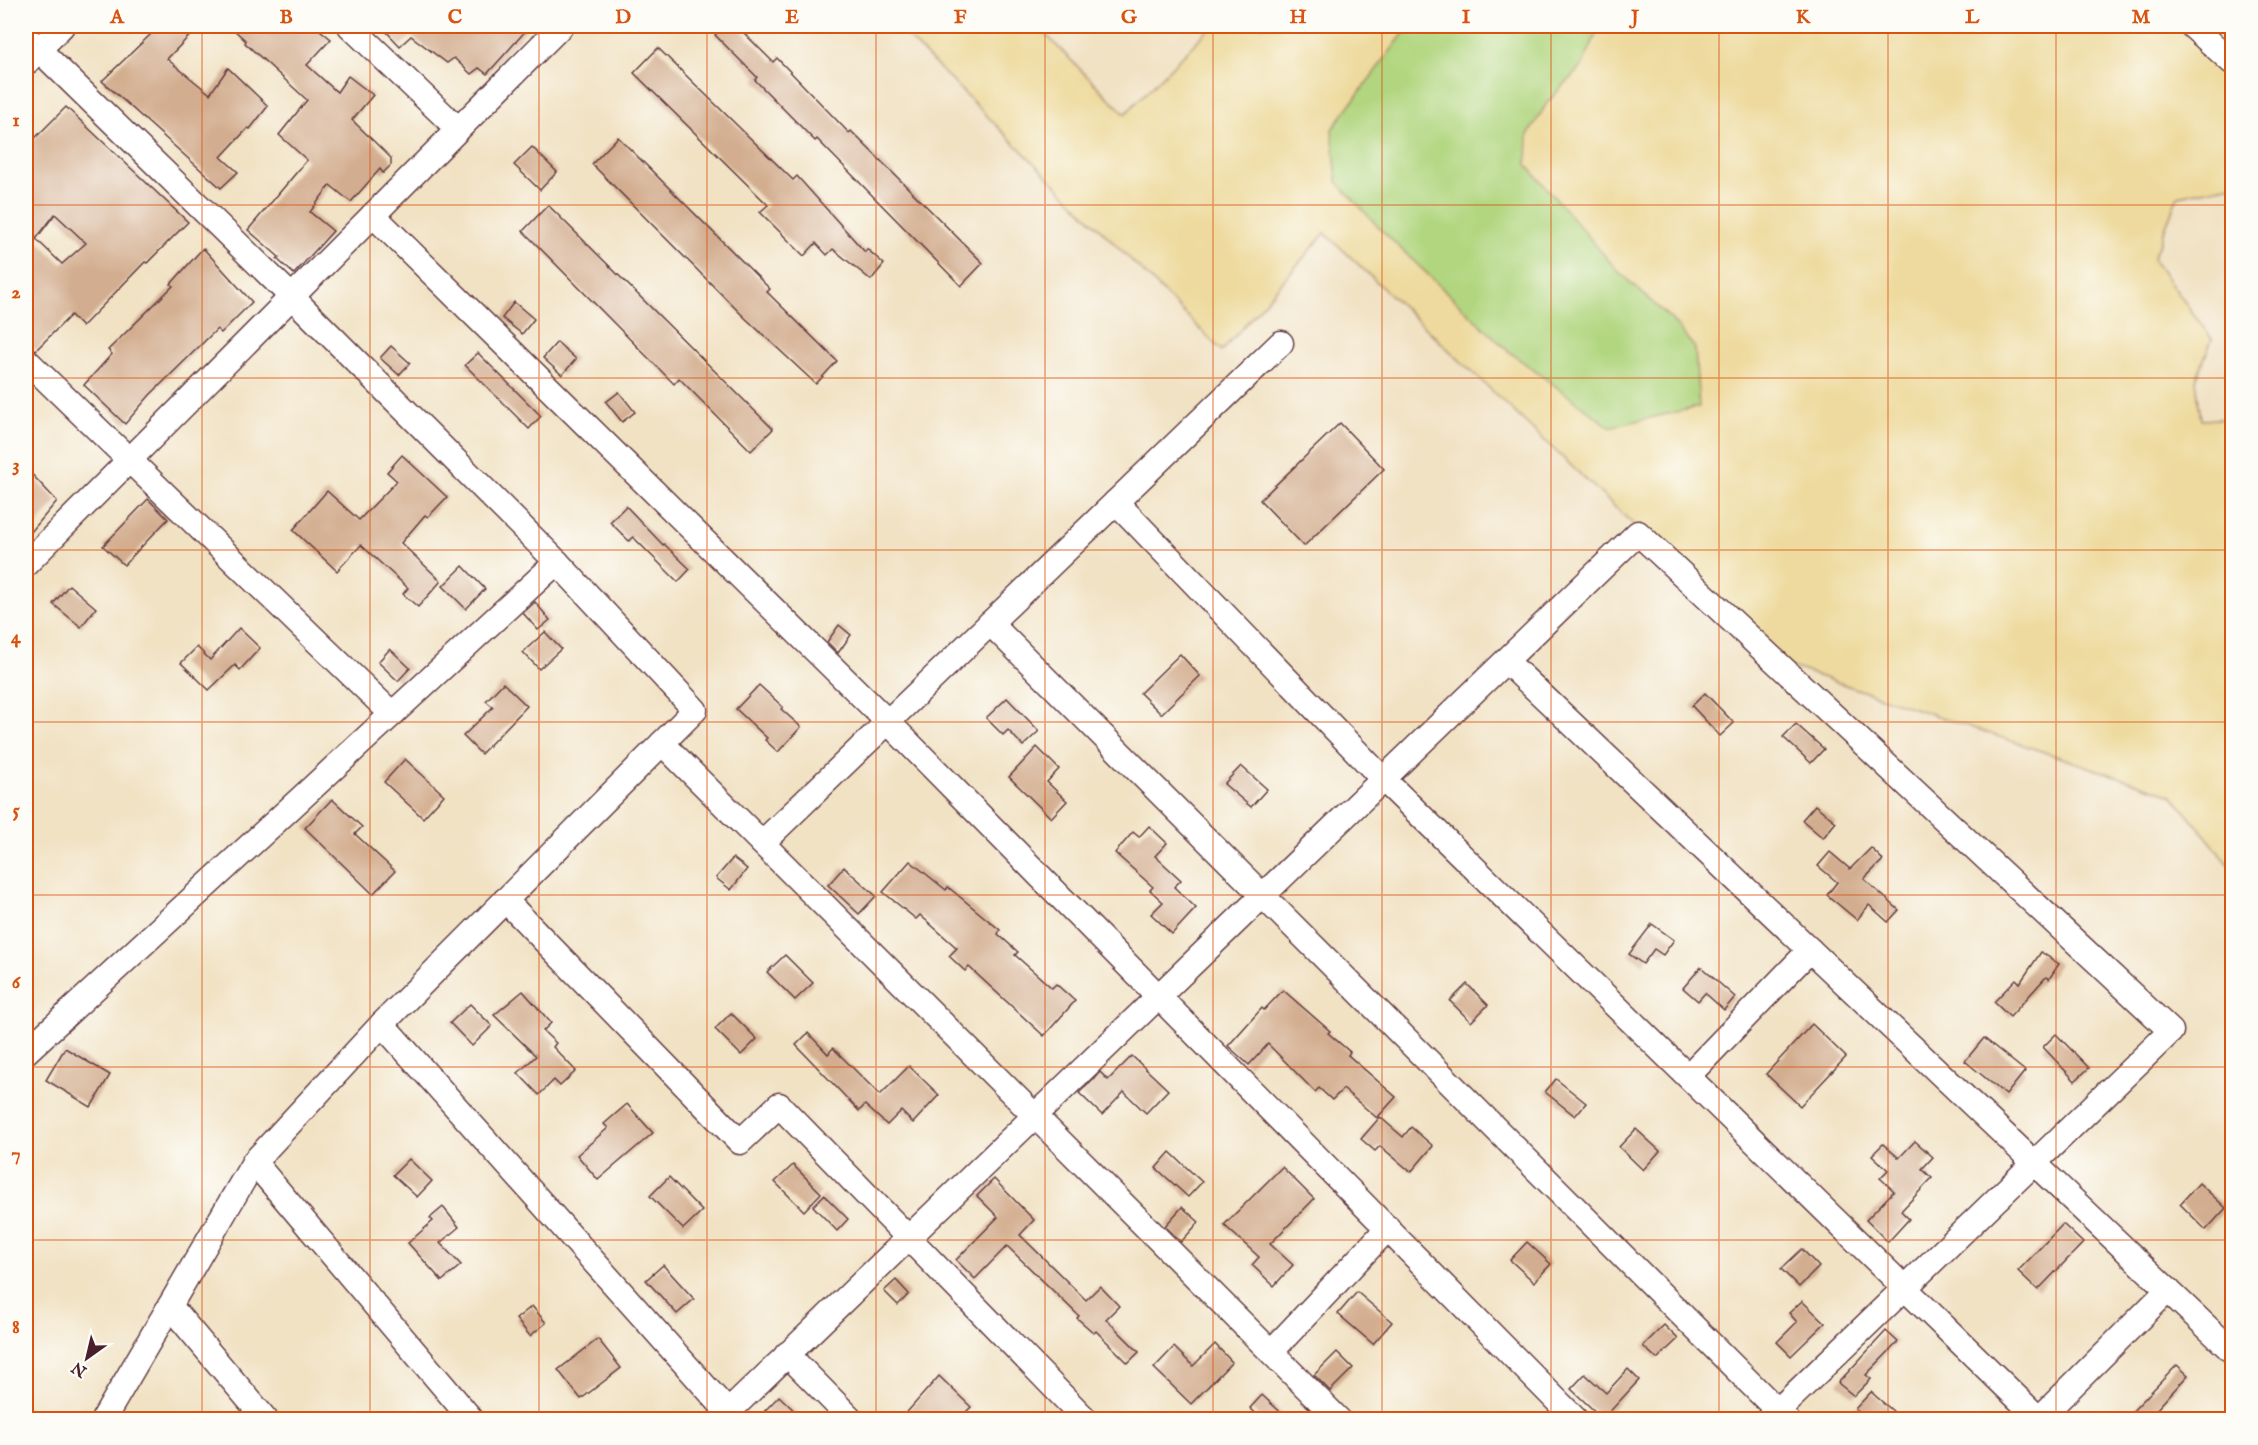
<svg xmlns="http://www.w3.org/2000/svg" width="2258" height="1445" font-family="'IM FELL English',serif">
<rect width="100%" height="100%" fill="#fdfcf7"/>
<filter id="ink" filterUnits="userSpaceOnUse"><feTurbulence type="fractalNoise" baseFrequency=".0167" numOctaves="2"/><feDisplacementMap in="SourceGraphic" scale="12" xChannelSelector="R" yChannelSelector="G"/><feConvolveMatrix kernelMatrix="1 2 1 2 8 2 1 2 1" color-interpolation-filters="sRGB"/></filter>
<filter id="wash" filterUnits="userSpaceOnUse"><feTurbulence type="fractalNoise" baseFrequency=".008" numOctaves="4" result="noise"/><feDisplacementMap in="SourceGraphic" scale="24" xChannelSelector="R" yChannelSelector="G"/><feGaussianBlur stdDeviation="1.35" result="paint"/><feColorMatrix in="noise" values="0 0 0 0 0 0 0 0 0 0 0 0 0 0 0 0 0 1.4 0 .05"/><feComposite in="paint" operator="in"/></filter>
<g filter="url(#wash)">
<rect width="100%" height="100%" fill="#f1e2c4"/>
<path fill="#b1d67f" stroke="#7e7a55" stroke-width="1.5" d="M1409,26H1600L1582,66L1547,103L1617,270L1672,320L1695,348L1699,407L1610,427L1507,350L1380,229L1337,182L1332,129Z"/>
<path fill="#eeda9e" stroke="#9c7c64" stroke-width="1.5" d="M897,26H1037L1125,114L1212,26H1409L1332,129L1337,182L1380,229L1507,350L1610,427L1699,407L1695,348L1672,320L1617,270L1527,165L1528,135L1547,103L1582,66L1600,26H2182L2232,74V185L2178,196L2153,259L2212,339L2196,380L2201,420L2232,418V868L2172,795L1780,663L1325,233L1222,351Z"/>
<g id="blocks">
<g fill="#d3ad8f" fill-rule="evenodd">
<path d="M141,26H199L167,59L210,94L228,68L268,106L250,129L248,128L221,157L238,172L221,188L102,81L151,34Z"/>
<path d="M230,26H315L331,39L307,65L337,92L348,76L373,95L352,120L391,158V165L383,173L380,169L351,202L330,185L310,212L333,231L294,274L277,259L279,257L248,230L307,160L279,135L307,100L245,43L246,41Z"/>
<path d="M381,26H530L487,74L479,68L471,74L454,58L447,63L411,36L400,46Z"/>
<path d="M724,26H737L773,62L777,58L849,133L851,131L983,263L961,286L817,139L815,141L755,80L757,77L715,35Z"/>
<path d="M658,48L793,180L797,176L865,252L867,249L884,264L871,280L833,249L827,255L816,243L804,256L760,212L768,205L634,73Z"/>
<path d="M66,107L188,222L147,263L145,262L82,327L71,315L36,350L26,343V147ZM55,214L86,243L62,264L36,239Z"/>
<path d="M618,137L770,289L767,292L837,361L816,384L743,316L592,164Z"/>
<path d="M532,147L557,172L540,190L514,165Z"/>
<path d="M548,205L773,429L751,451L679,378L674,384L523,231Z"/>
<path d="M203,248L252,302L221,333L217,329L150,395L125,424L84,385L112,354L108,350L173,286L171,284Z"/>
<path d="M514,302L534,319L522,334L502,318Z"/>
<path d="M557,342L576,359L562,375L543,358Z"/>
<path d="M391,346L410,363L399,375L380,358Z"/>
<path d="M478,353L541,416L529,429L465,365Z"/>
<path d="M619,392L635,412L622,422L606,402Z"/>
<path d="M1340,423L1384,469L1304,546L1260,500Z"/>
<path d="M402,455L447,497L428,517L425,515L401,543L441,581L418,607L403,594L408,588L361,545L337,571L293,530L327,491L359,520L397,481L387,472Z"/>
<path d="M26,468L57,501L26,538Z"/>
<path d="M148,499L168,519L124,565L103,546Z"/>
<path d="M626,506L663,545L664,544L690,569L678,582L633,537L629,541L610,522Z"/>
<path d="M463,566L485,589L466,609L443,586Z"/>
<path d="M69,585L96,608L81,627L53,604Z"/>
<path d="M535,602L550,620L538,630L523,613Z"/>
<path d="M839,625L851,635L838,653L827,642Z"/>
<path d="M239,628L260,648L240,670L235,665L209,690L181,663L197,647L210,660Z"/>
<path d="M545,632L561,649L539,669L523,652Z"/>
<path d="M390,649L410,668L398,681L378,662Z"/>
<path d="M1180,654L1200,676L1161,714L1140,693Z"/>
<path d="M503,683L527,706L481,754L463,736L493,707L486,701Z"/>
<path d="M759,685L783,707L781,709L801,727L778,752L765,740L767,738L736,709Z"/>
<path d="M1705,693L1734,723L1720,736L1692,706Z"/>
<path d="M1007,698L1039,731L1023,746L1008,730L1003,735L986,718Z"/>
<path d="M1796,724L1824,749L1811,763L1783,737Z"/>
<path d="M1037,747L1059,769L1047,782L1067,801L1051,818L1009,777Z"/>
<path d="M405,759L444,795L423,818L384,782Z"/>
<path d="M1241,766L1267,789L1251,807L1224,784Z"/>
<path d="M332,799L362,827L355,834L395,871L373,894L305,828Z"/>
<path d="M1815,805L1836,822L1823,838L1802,820Z"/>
<path d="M1149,826L1167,843L1155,856L1181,880L1174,887L1196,908L1172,934L1151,914L1163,902L1150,890L1153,887L1115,853L1133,832L1139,837Z"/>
<path d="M1871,848L1883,860L1864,879L1899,910L1888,922L1869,905L1857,920L1827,895L1837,882L1818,866L1830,852L1850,869Z"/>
<path d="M733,858L747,869L731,890L716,878Z"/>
<path d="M910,861L946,890L948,887L1000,930L998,934L1018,952L1015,955L1052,988L1056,984L1075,1001L1044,1036L969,967L965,971L949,956L957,948L920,915L916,919L883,892Z"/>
<path d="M844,867L876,896L859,914L828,885Z"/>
<path d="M1652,924L1674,940L1663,955L1654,949L1643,964L1629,954Z"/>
<path d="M2041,952L2059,964L2049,979L2046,977L2010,1017L1994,1002L2016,979L2020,983Z"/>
<path d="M785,955L813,983L795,1000L767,972Z"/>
<path d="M1701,967L1735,997L1724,1010L1705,993L1698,1001L1683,988Z"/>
<path d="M1467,984L1488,1005L1471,1022L1450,1001Z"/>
<path d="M1283,990L1330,1031L1328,1033L1350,1052L1348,1055L1396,1097L1377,1118L1343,1089L1332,1100L1319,1088L1315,1092L1268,1044L1249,1065L1228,1046L1262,1008L1264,1010Z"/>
<path d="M523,991L551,1023L543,1031L556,1043L553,1047L576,1071L560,1086L554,1080L539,1095L518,1073L536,1056L494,1015Z"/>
<path d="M470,1004L492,1026L472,1046L450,1023Z"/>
<path d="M731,1013L757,1039L741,1055L715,1029Z"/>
<path d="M1812,1024L1846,1057L1800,1106L1766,1074Z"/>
<path d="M808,1033L828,1054L833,1048L880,1095L909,1066L939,1095L913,1123L901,1111L887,1125L865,1105L859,1111L796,1045Z"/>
<path d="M2056,1034L2089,1068L2075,1081L2043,1047Z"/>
<path d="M1984,1038L2025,1071L2006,1095L1965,1061Z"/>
<path d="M65,1048L110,1075L91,1107L46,1080Z"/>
<path d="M1132,1056L1168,1090L1146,1113L1124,1092L1102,1115L1079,1093L1100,1072L1108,1080Z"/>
<path d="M1556,1079L1586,1103L1575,1116L1545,1092Z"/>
<path d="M627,1104L653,1133L598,1180L577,1155L608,1128L604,1124Z"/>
<path d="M1380,1117L1403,1137L1411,1127L1433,1146L1411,1172L1380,1146L1375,1151L1361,1139Z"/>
<path d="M1636,1129L1660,1151L1643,1170L1619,1147Z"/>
<path d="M1915,1141L1933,1157L1922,1169L1932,1178L1901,1211L1909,1219L1888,1242L1866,1220L1894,1191L1880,1178L1888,1170L1872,1155L1883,1144L1899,1158Z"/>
<path d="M1170,1152L1202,1182L1188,1197L1156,1168Z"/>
<path d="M409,1159L432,1181L417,1197L393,1175Z"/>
<path d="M793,1165L821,1193L804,1211L775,1182Z"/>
<path d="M1282,1167L1314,1199L1270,1244L1293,1265L1274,1286L1252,1265L1259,1257L1224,1225Z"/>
<path d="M669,1177L702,1211L683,1229L650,1196Z"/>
<path d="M994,1179L1034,1220L1020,1235L1086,1300L1100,1286L1119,1306L1106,1319L1139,1352L1128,1363L1096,1331L1094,1333L1077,1318L1079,1316L1007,1246L975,1279L956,1260L998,1217L977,1196Z"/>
<path d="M2199,1183L2226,1208L2206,1230L2180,1204Z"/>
<path d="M824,1195L848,1219L837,1231L813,1206Z"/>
<path d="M443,1207L459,1227L440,1243L461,1265L442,1281L408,1243L433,1221L430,1218Z"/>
<path d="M1182,1207L1199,1222L1181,1242L1165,1226Z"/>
<path d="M2063,1224L2083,1243L2038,1290L2018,1271Z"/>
<path d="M1527,1242L1551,1264L1534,1282L1510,1260Z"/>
<path d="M1802,1249L1819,1267L1799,1287L1781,1269Z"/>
<path d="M663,1265L694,1299L677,1314L646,1280Z"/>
<path d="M896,1280L909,1294L898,1305L884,1291Z"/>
<path d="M1357,1292L1392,1322L1373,1344L1338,1314Z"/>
<path d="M1802,1301L1825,1323L1791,1356L1777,1342L1797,1322L1789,1313Z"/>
<path d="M532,1306L546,1323L530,1336L516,1319Z"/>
<path d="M1664,1325L1678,1339L1657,1359L1643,1346Z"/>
<path d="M1886,1331L1898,1342L1866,1375L1871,1379L1854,1396L1838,1383Z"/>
<path d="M598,1339L621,1368L581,1399L558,1370Z"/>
<path d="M1215,1344L1232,1362L1191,1404L1154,1368L1174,1347L1193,1366Z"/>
<path d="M1337,1352L1353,1368L1330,1391L1314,1375Z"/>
<path d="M2177,1365L2188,1375L2156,1410L2166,1419H2125Z"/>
<path d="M1628,1369L1639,1380L1603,1419L1571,1389L1585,1374L1606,1393Z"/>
<path d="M939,1376L971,1407L959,1419H901Z"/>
<path d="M1871,1392L1902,1419H1867L1855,1409Z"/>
<path d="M1262,1395L1288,1419H1262L1250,1408Z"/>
<path d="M779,1396L803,1419H757Z"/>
</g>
</g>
</g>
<g filter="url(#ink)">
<use href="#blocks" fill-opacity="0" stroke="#633c42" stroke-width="1.5"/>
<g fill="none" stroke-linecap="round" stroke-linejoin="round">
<g stroke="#633c42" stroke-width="27">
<g id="street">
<path d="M350,26L458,129"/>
<path d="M2192,26L2232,62"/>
<path d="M26,37L292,297L557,562L695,710L382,1024L254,1162L103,1420"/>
<path d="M26,63L62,26"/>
<path d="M373,215L888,722L1576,1420"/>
<path d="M26,360L392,714"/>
<path d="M1116,502L1383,779L2040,1420"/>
<path d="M26,564L561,26"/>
<path d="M990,623L1787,1420"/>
<path d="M1506,661L2232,1351"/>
<path d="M662,743L1339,1420"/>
<path d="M762,843L1281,343"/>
<path d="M505,900L740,1142L779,1105L1086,1420"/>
<path d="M382,1024L727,1411"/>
<path d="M26,1052L557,562"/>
<path d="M1688,1076L1810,950"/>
<path d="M254,1162L472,1420"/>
<path d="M170,1306L266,1420"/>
<path d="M1271,1352L1388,1228"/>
<path d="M787,1354L852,1420"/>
<path d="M720,1420L1638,533L2171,1031L1768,1420"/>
<path d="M2038,1420L2168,1290"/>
</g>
</g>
<use href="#street" stroke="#fff" stroke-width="24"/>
</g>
</g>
<path fill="none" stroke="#d8530f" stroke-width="1.5" stroke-opacity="0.55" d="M202,26V1420M370,26V1420M539,26V1420M707,26V1420M876,26V1420M1045,26V1420M1213,26V1420M1382,26V1420M1551,26V1420M1719,26V1420M1888,26V1420M2056,26V1420M26,205H2232M26,378H2232M26,550H2232M26,722H2232M26,895H2232M26,1067H2232M26,1240H2232"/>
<rect width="2258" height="1445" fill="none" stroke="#fdfcf7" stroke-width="66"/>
<g transform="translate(87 1358) rotate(214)" stroke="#fdfcf7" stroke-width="4.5" paint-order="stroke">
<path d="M0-4.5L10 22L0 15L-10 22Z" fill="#4a1f2b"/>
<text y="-9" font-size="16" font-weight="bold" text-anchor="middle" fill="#4a1f2b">N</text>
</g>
<rect x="33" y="33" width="2192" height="1379" fill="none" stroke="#d8530f" stroke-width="2"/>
<g font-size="20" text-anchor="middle" font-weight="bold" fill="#d8530f">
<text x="117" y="23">A</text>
<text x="286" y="23">B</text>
<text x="455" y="23">C</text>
<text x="623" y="23">D</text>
<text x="792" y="23">E</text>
<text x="960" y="23">F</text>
<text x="1129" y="23">G</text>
<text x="1298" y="23">H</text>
<text x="1466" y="23">I</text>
<text x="1635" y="23">J</text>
<text x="1803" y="23">K</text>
<text x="1972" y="23">L</text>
<text x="2141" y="23">M</text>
<text x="16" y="126">1</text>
<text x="16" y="298">2</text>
<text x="16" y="471">3</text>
<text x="16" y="643">4</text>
<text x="16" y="816">5</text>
<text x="16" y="988">6</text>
<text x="16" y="1160">7</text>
<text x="16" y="1333">8</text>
</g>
</svg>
